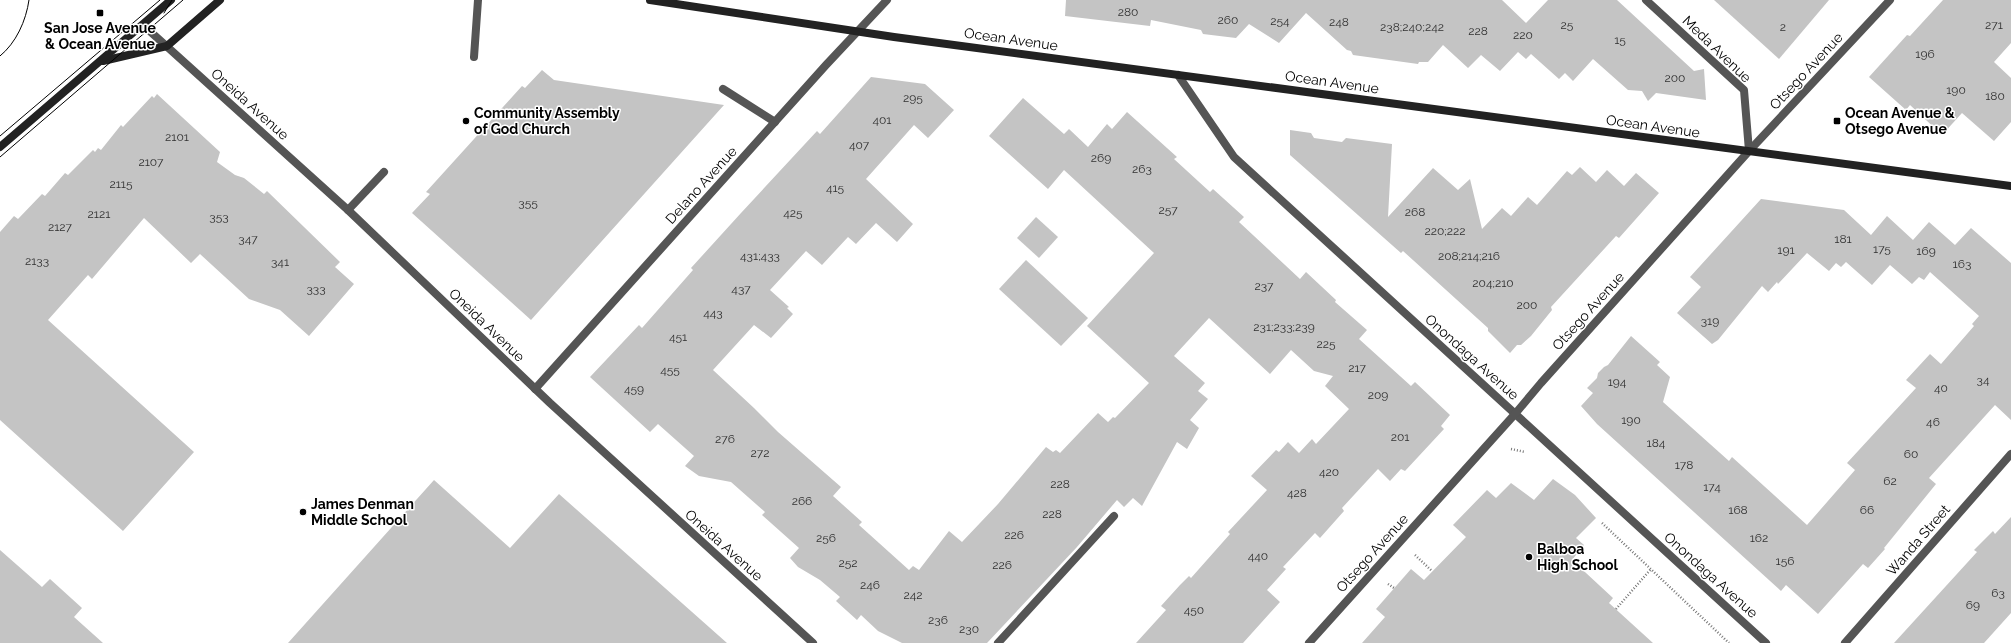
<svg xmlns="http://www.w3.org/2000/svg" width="2011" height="643" font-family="Raleway,sans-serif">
<rect width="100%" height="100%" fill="#fff"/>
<g fill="#c4c4c4">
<path d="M1066,0H1502L1526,23L1548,0H1617L1694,71L1704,69L1706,100L1656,93L1648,101L1642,91L1628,90L1593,59L1573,81L1565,73L1559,79L1531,54L1526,59L1518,52L1500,71L1481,55L1468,68L1443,45L1428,62H1419L1418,64L1353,55L1351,51L1347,50L1306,13L1279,43L1249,24L1236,38L1203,34L1201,30L1151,20L1150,26L1065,16Z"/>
<path d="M1714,0H1829L1779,59Z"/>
<path d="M1943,0H2011V43L1994,62L2011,78V122L1994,141L1962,113L1942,135L1910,105L1906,110L1869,77L1907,35L1910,36Z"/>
<path d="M542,70L554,80L724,105L531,320L412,213L430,194L426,192L522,86L525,88Z"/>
<path d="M871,77L925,84L954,110L928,138L914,125L866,179L913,224L897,242L876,223L856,244L848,237L822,265L806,251L770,290L789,307L787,308L793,314L771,338L754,325L713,370L754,408L778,432L841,487L833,496L862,522L859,525L909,570L913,566L919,570L949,531L962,542L998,504L1046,447L1053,452L1056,450L1060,453L1098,413L1108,422L1113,417L1115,418L1149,383L1087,326L1154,253L1064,170L1048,189L989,136L1023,98L1064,134L1069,129L1088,147L1107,124L1112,129L1127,112L1177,157L1174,159L1210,192L1213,189L1244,217L1239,222L1300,279L1306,272L1336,300L1335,302L1367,330L1359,339L1411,386L1415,382L1450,415L1441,426L1444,429L1405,471L1401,469L1390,481L1378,469L1342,508L1344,511L1320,538L1315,533L1283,567L1286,569L1267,590L1280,602L1243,643H1136L1166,610L1161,606L1180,585L1189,576L1191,578L1230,534L1228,532L1267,490L1251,476L1276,450L1279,452L1288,442L1299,453L1312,439L1316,444L1349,409L1325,386L1333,376L1314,371L1291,350L1270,374L1209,318L1174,356L1205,383L1198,391L1208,399L1190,420L1199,428L1187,449L1177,442L1142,506L1133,498L1124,507L1117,500L1077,547L987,643H902L878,631L861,615L857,620L836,601L840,597L820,580L798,567L790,558L799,548L762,515L765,512L731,482L699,476L685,466L694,456L658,424L650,432L590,377L639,325L642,328L693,270L691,268L741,213L817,131L820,134Z"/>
<path d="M157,94L220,152L217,162L235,175L244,178L264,194L267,191L340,262L335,267L354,284L309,336L280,310L249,299L200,254L191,263L144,218L92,279L88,275L48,320L194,452L123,531L0,420V232L14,216L18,219L42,194L45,196L65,173L68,175L93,150L95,152L98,148L101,150L121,125L123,127L152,96L154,98Z"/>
<path d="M1290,130L1311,133L1314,138L1342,142L1346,138L1392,144L1388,217L1433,168L1458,190L1470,179L1482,229L1502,208L1511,216L1528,197L1537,205L1567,171L1572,175L1580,167L1596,182L1607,170L1624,186L1636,173L1659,193L1619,238L1616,236L1551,307L1552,310L1531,336L1521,345H1517L1510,353L1488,331V328L1403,251L1401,253L1290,155Z"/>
<path d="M1761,199L1844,210L1871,235L1887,216L1913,240L1929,222L1955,245L1971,228L2011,263V420L1995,405L1929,478L1936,484L1884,548L1885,549L1868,568L1863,564L1818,614L1786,585L1781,591L1597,424L1581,406L1593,393L1587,388L1597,378L1598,373L1604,367L1608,365L1631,336L1660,362L1657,365L1670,377L1663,402L1729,461L1732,457L1807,525L1855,470L1847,463L1916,388L1906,380L1930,354L1941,364L1974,326L1972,324L1979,316L1930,272L1924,280L1919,277L1912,284L1890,265L1872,285L1846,262L1841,267L1836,263L1829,271L1807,253L1778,284L1777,282L1768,292L1762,286L1718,340L1712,344L1677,313L1701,287L1690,277Z"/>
<path d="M1036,217L1058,237L1039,258L1017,238Z"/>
<path d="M1026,260L1088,318L1061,346L999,289Z"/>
<path d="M1553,479L1575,495L1596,518L1576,538L1584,545L1572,560L1613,598L1609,603L1653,643H1362L1385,617L1376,609L1411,569L1424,580L1466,537L1453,525L1487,490L1496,498L1511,483L1534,500Z"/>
<path d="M434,480L510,548L559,494L727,643H288Z"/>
<path d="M2011,517V613L1984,643H1894L1977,552L1974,550L1993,531L1995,534Z"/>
<path d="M0,550L42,587L50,579L82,608L74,617L103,643H0Z"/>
</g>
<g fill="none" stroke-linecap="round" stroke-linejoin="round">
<g stroke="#777" stroke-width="2.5" stroke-dasharray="1 2" stroke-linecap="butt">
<path d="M1511,449L1525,452"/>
<path d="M1602,523L1729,643"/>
<path d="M1415,555L1432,571"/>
<path d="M1388,584L1394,588"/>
<path d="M1616,609L1651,569"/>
</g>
<g stroke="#555" stroke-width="8">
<path d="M474,57L478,0"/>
<path d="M723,89L775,122"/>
<path d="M348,210L384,172"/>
<path d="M998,643L1114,516"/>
</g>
<g stroke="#555" stroke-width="8">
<path d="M1646,0L1744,90L1749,151"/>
<path d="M143,25L348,210L550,403L813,643"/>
<path d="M1178,75L1234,157L1766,643"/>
<path d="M535,389L826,65L887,0"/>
<path d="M1309,643L1515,414L1541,383L1749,151L1890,0"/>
<path d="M1845,643L2011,454"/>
</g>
<g stroke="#222" stroke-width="8">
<path d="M650,0L894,37L2011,186"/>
<path d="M103,61L167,46L220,0"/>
<path d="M0,147L171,0"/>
</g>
<g stroke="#000" stroke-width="1">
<path d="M164,13L172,0"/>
<path d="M0,56C16,43 26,21 29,0"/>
<path d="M0,136L160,0"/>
<path d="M0,157L183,0"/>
</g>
</g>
<g fill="#000" stroke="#fff" stroke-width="1.5">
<rect x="96" y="9" width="8" height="8" rx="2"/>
<circle cx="466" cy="121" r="4"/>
<rect x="1833" y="117" width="8" height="8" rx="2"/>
<circle cx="303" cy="512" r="4"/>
<circle cx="1529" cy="557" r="4"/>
</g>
<g text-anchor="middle" stroke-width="3" stroke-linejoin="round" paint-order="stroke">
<g font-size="12" fill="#313131">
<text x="1128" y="16">280</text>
<text x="1228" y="24">260</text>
<text x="1280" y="25">254</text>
<text x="1339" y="26">248</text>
<text x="1567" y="29">25</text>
<text x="1994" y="29">271</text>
<text x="1412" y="31">238;240;242</text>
<text x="1783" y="31">2</text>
<text x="1478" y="35">228</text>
<text x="1523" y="39">220</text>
<text x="1620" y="44">15</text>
<text x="1925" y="58">196</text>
<text x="1675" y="82">200</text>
<text x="1956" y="94">190</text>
<text x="1995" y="100">180</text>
<text x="913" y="102">295</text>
<text x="882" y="124">401</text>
<text x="177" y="141">2101</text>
<text x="859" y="149">407</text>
<text x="1101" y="162">269</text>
<text x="151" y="166">2107</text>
<text x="1142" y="173">263</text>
<text x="121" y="188">2115</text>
<text x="835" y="192">415</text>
<text x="528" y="207">355</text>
<text x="1168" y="214">257</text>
<text x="1415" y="216">268</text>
<text x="793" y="217">425</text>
<text x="99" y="218">2121</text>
<text x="219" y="221">353</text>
<text x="60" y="231">2127</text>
<text x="1445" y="235">220;222</text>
<text x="248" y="243">347</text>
<text x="1843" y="243">181</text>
<text x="1882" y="253">175</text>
<text x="1786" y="254">191</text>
<text x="1926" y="255">169</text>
<text x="760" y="260">431;433</text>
<text x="1469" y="260">208;214;216</text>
<text x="37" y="265">2133</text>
<text x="280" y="266">341</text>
<text x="1962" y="268">163</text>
<text x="1493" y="287">204;210</text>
<text x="1264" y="290">237</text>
<text x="316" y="293">333</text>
<text x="741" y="293">437</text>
<text x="1527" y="309">200</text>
<text x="713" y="317">443</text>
<text x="1710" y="325">319</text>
<text x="1284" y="331">231;233;239</text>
<text x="678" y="341">451</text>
<text x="1326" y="348">225</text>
<text x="1357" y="372">217</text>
<text x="670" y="374">455</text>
<text x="1983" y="384">34</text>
<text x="1617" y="386">194</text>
<text x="1941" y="392">40</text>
<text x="634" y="393">459</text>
<text x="1378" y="399">209</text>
<text x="1631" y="424">190</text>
<text x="1933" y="426">46</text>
<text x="1400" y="441">201</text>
<text x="725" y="443">276</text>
<text x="1656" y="447">184</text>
<text x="760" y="457">272</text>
<text x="1911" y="458">60</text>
<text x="1684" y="469">178</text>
<text x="1329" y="476">420</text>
<text x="1890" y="485">62</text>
<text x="1060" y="488">228</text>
<text x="1712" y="491">174</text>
<text x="1297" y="497">428</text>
<text x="802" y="505">266</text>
<text x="1738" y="514">168</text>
<text x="1867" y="514">66</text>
<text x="1052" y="518">228</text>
<text x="1014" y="539">226</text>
<text x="826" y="542">256</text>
<text x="1759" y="542">162</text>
<text x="1258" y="560">440</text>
<text x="1785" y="565">156</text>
<text x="848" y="567">252</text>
<text x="1002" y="569">226</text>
<text x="870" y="589">246</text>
<text x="1998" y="597">63</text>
<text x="913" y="599">242</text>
<text x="1973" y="609">69</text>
<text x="1194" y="614">450</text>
<text x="938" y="624">236</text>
<text x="969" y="633">230</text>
</g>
<g font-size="14" font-weight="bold" fill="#000" stroke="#fff" text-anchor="start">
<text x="100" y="33" text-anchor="middle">San Jose Avenue<tspan x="100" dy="16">&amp; Ocean Avenue</tspan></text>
<text x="474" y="118">Community Assembly<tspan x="474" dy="16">of God Church</tspan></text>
<text x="1845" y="118">Ocean Avenue &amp;<tspan x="1845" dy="16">Otsego Avenue</tspan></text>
<text x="311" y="509">James Denman<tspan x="311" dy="16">Middle School</tspan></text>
<text x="1537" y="554">Balboa<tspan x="1537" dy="16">High School</tspan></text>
</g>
<g font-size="14" fill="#000" stroke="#fff">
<text transform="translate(1011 39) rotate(8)" y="5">Ocean Avenue</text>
<text transform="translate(1717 49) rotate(44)" y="5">Meda Avenue</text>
<text transform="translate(1806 71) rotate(-47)" y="5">Otsego Avenue</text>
<text transform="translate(1332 82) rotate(8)" y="5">Ocean Avenue</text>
<text transform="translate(250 104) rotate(42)" y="5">Oneida Avenue</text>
<text transform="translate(1653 126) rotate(8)" y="5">Ocean Avenue</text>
<text transform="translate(701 185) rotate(-48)" y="5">Delano Avenue</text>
<text transform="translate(1588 311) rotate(-48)" y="5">Otsego Avenue</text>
<text transform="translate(487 325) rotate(44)" y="5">Oneida Avenue</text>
<text transform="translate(1472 357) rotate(42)" y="5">Onondaga Avenue</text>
<text transform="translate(1918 540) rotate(-49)" y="5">Wanda Street</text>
<text transform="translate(724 545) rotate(42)" y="5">Oneida Avenue</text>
<text transform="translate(1372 553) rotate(-48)" y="5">Otsego Avenue</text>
<text transform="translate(1711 575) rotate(42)" y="5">Onondaga Avenue</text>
</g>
</g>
</svg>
